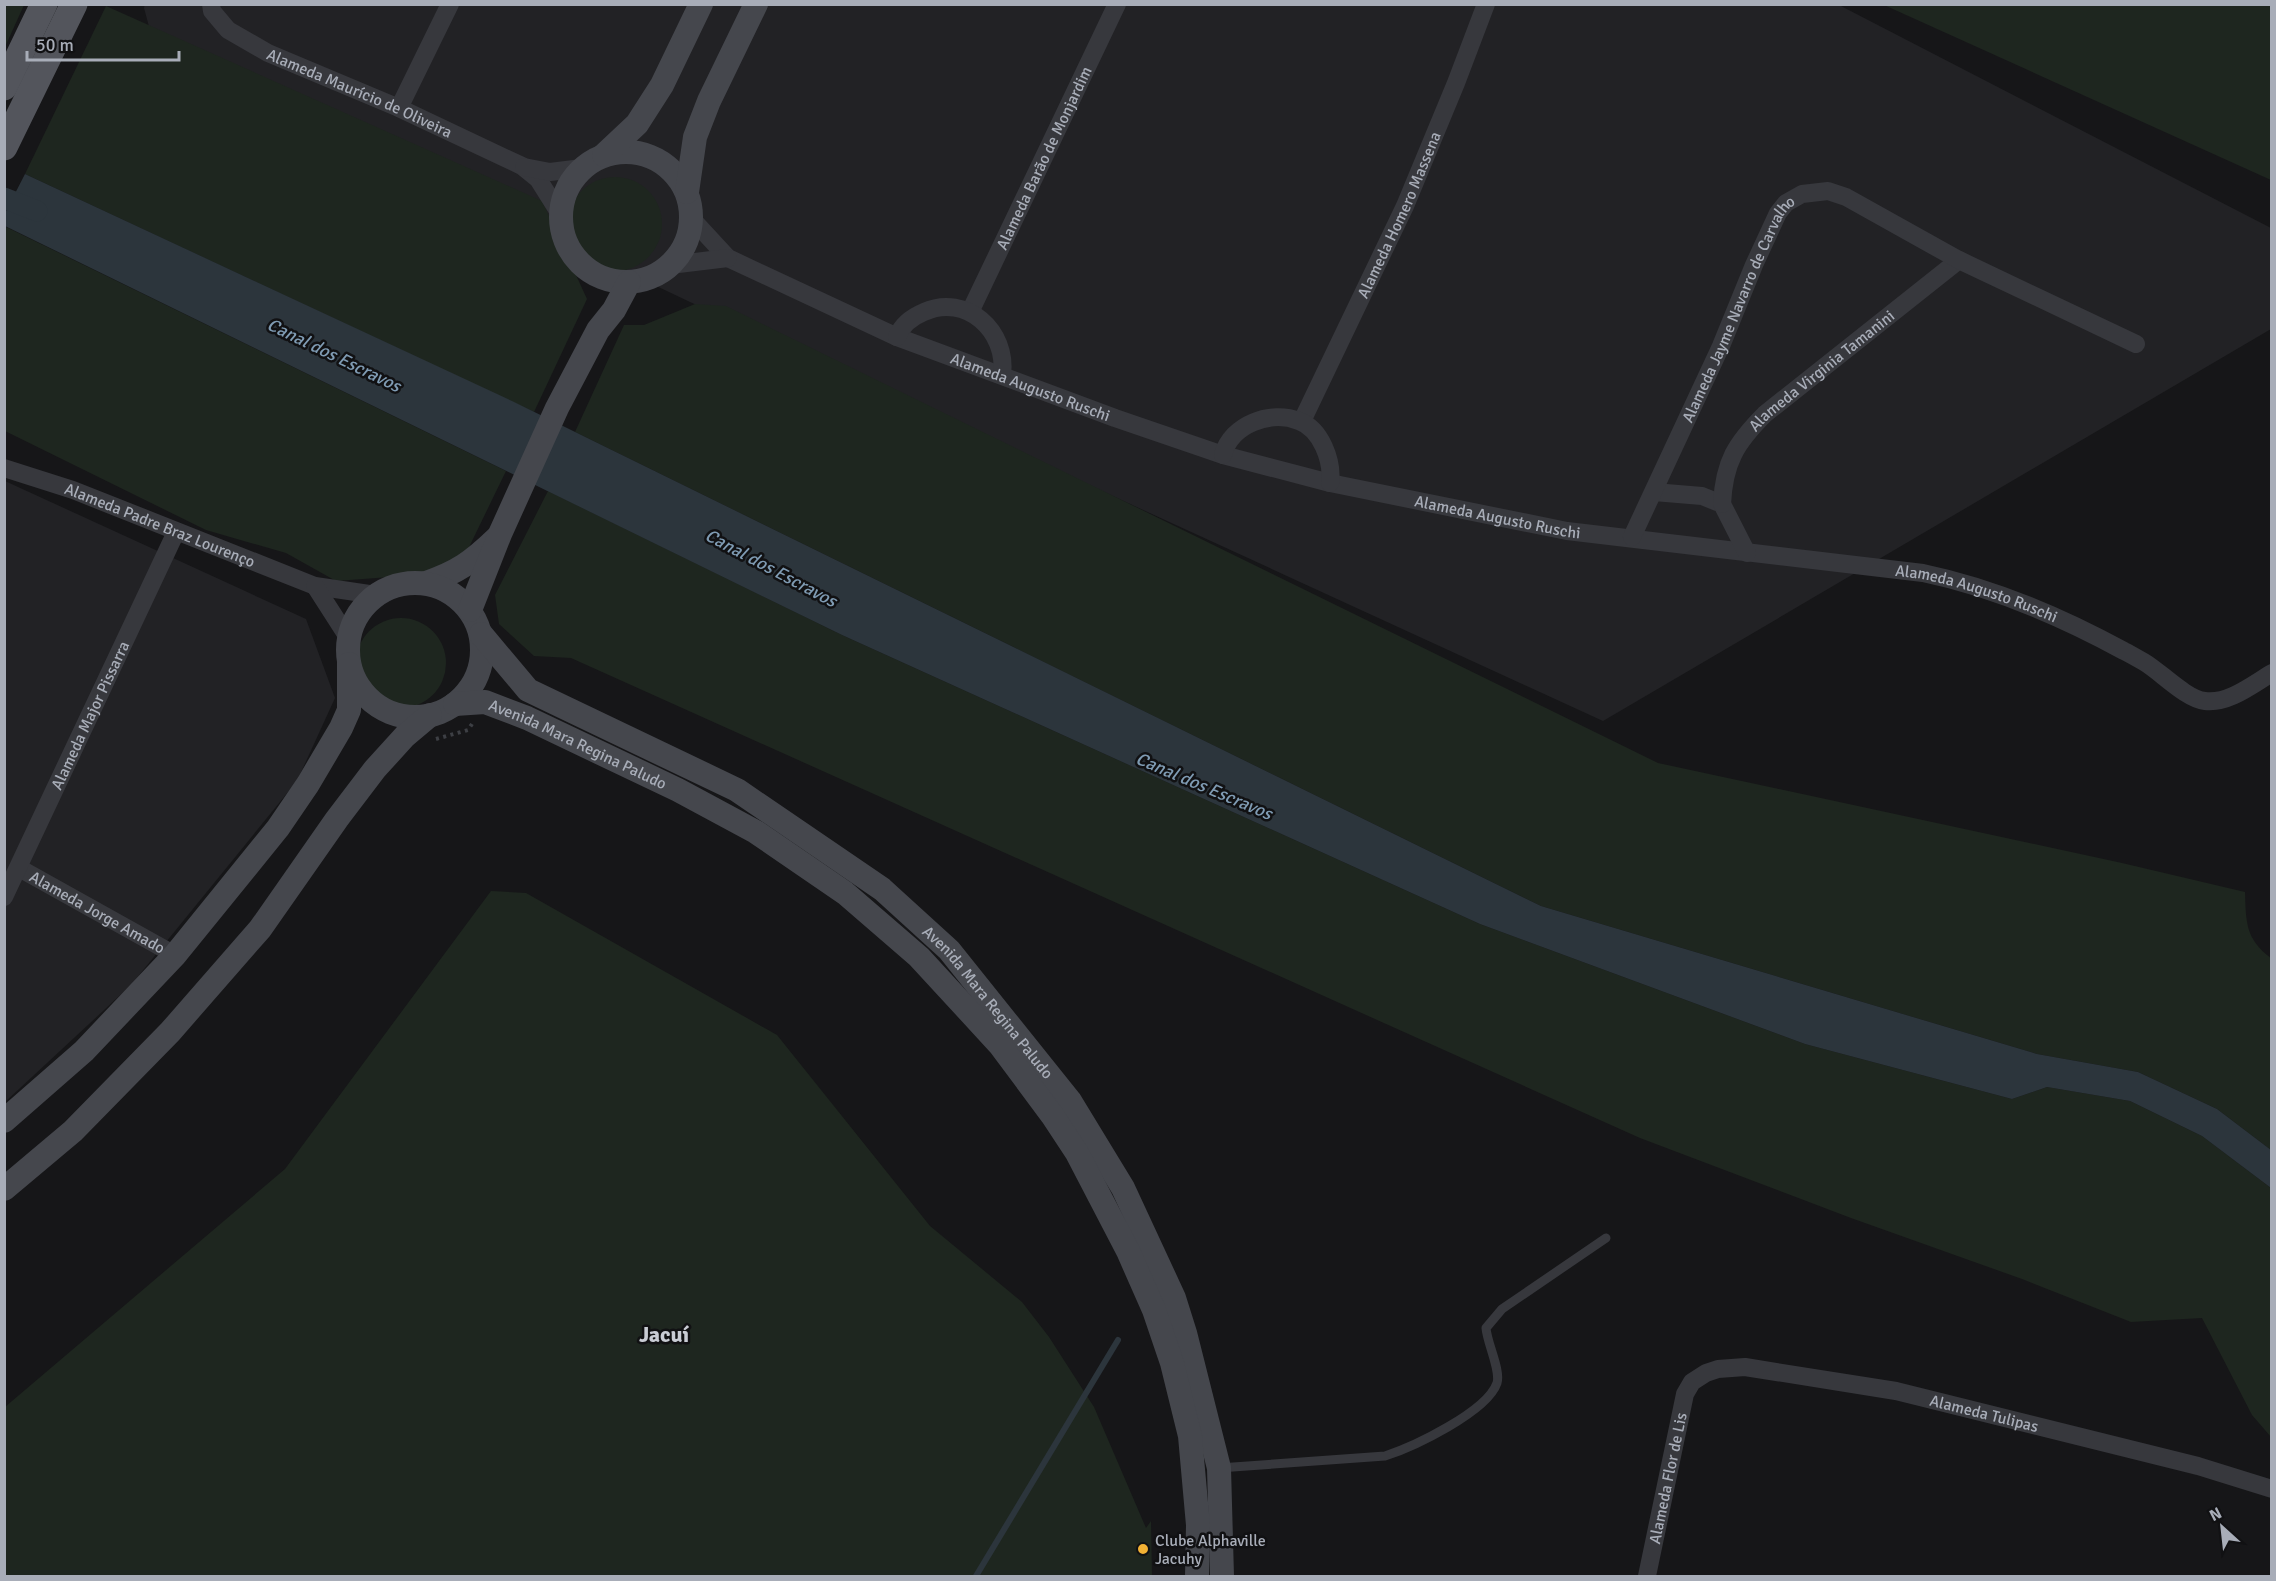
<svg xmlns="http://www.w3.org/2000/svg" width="2276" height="1581" font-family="Signika,sans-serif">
<rect width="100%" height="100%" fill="#161618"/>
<g fill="#222225">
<path d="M145,4L1839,5L2271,228V329L1603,721L690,302L482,203L157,56L144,8Z"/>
<path d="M5,481L306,619L335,698L297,781L131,985L5,1102Z"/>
</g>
<g fill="#1e261f">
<path d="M5,4L24,5L5,47L4,5Z"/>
<path d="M1884,5H2271V180Z"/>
<path d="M106,6L542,201L587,299L534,412L25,174Z"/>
<circle cx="615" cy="224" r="47"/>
<path d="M4,226L506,471L457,572L336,581L286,553L206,530L5,431Z"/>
<path d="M695,304L726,306L1658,763L2122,863L2245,892C2246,921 2245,939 2271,958V1150L2217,1109L2138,1072L2037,1054L1541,906L575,432L624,325H644Z"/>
<path d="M548,491L842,635L1480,924L1805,1044L2012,1099L2047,1087L2130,1101L2202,1136L2271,1188V1437L2252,1415L2202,1318L2131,1322L2022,1279L1851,1218L1640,1138L571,658L534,656L499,624L495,595Z"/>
<circle cx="401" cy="663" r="45"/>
<path d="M491,891L526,893L777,1035L930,1226L1022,1302L1049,1337L1094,1407L1146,1528L1151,1521L1152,1576H5V1407L285,1169Z"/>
</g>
<path fill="#2c353c" d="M25,174L512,401L1541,906L2037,1054L2138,1072L2217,1109L2271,1150V1188L2202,1136L2130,1101L2047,1087L2012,1099L1805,1044L1480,924L842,635L5,226L4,215Z"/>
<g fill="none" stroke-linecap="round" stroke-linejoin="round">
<path stroke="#2c353c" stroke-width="6" d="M976,1576L1118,1340"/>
<path stroke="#2c353c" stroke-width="21" d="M4,198L37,211"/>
<path stroke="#3d3f44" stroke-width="4" stroke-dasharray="3 4.5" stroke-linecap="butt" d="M436,739L468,730L472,724"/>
<path stroke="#37383d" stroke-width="9" d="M1219,1468L1385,1456C1413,1447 1487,1412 1497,1383C1501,1370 1487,1343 1486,1328L1502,1309L1606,1238"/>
<g stroke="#37383d" stroke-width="18">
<path id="s1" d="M211,4L212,11L228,30L268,53L399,108L522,166L538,179L560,214"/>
<path d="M399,108L450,4"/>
<path d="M524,167L550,172L582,168"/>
<path id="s2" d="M692,219L728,258L897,337L1115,418L1223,455L1330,483L1567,531L1923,573C1995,588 2060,616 2124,651C2130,654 2137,658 2144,662C2161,672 2186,699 2205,701C2229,704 2253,684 2272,673"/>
<path d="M670,265L728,258"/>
<path id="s3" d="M970,312L1117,4"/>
<path d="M897,337C902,324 912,317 924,312C966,293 1008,331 1002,375"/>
<path id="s4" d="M1302,421L1405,206L1456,83L1486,4"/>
<path d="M1223,455C1231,424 1271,410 1299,421C1321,429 1333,461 1330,483"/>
<path id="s5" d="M4,468L73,490L315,586L376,595"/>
<path d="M1654,492L1702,496L1722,504L1747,553"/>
<path id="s6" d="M1722,504C1724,462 1736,443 1765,414L1959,260"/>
<path id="s7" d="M1632,537L1721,346L1754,265L1778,213L1786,203L1802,194L1828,191L1846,197L1959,260L2136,344"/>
<path d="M315,586L349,639"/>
<path id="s8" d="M19,868L175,955"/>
<path id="s9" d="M4,897L176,532"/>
<path id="s10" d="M1647,1576L1685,1394L1692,1382L1706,1373L1718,1369L1745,1367L1896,1391L2198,1466L2272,1489"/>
</g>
<g stroke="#45474d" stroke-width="24">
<circle cx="626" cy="217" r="65"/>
<path d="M604,155L637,124L662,85L701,4"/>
<path d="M687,192L695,137L709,101L756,4"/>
<path d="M426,583C458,572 472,562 497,538"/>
<circle cx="415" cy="650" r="67"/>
<path d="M470,610L500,534L557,408L598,330L614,310L629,282"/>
<path id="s11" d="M481,634L528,690L737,790L882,889L949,950L1070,1101L1123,1188L1174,1298L1185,1333L1219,1468L1222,1576"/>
<path id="s12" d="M455,704L485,702L527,718L678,790L756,832L845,893L919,957L1000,1045L1052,1115L1077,1153L1128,1251L1154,1310L1172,1363L1190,1436L1198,1525L1197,1576"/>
<path d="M4,1121L84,1051L175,955L278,828L308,784L341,728L349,710V664"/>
<path d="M4,1189L73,1131L170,1032L260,929L337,819L375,769L405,736L430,715"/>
</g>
<g stroke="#53555c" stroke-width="27">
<path d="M4,87L44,4"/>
<path d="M4,147L74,4"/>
</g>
</g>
<circle fill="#f2b134" stroke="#111113" stroke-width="2" cx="1143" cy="1549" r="6"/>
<g text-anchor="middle" stroke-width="5" stroke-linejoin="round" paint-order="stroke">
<g font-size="16" fill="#a8adb8" stroke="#111113">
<text dy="6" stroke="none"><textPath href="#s1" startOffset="178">Alameda Maurício de Oliveira</textPath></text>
<text dy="6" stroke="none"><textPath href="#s3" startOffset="171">Alameda Barão de Monjardim</textPath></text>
<text dy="6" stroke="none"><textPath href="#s4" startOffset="228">Alameda Homero Massena</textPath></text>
<text dy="6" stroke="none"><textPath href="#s7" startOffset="252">Alameda Jayme Navarro de Carvalho</textPath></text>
<text dy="6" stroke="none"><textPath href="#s6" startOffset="174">Alameda Virginia Tamanini</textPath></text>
<text dy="6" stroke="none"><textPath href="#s2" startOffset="382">Alameda Augusto Ruschi</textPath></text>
<text dy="6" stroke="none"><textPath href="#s2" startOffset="868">Alameda Augusto Ruschi</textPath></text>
<text dy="6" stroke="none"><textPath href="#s5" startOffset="166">Alameda Padre Braz Lourenço</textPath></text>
<text dy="6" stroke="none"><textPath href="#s2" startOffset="1354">Alameda Augusto Ruschi</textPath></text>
<text dy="6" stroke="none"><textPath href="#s9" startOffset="201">Alameda Major Pissarra</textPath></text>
<text dy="6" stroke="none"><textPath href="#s12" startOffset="132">Avenida Mara Regina Paludo</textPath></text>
<text dy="6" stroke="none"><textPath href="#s8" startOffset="90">Alameda Jorge Amado</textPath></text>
<text dy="6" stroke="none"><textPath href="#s11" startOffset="636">Avenida Mara Regina Paludo</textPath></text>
<text dy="6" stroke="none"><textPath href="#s10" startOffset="500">Alameda Tulipas</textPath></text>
<text dy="6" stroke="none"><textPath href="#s10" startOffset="100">Alameda Flor de Lis</textPath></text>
</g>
<g font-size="16" fill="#a8adb8" stroke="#111113" text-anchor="start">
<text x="1155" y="1546">Clube Alphaville<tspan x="1155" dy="18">Jacuhy</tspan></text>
</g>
<g font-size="18" font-style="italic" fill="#7f9bb3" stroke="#111113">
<text transform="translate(334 355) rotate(26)" y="6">Canal dos Escravos</text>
<text transform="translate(771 568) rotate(28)" y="6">Canal dos Escravos</text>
<text transform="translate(1204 786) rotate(23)" y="6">Canal dos Escravos</text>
</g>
<g font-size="22" font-weight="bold" fill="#c9ccd4" stroke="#111113">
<text x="664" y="1342">Jacuí</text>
</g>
</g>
<rect width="2276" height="1581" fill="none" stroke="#a8adb8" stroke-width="12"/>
<g transform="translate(2222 1527) rotate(333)" stroke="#111113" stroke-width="4.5" paint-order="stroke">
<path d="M0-4.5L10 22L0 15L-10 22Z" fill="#a8adb8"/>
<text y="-9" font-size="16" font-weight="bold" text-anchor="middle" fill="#a8adb8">N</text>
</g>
<path d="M27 51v9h152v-9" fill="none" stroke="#a8adb8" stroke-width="3"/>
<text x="36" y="51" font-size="18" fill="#a8adb8" stroke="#111113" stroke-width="4.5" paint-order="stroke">50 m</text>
</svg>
